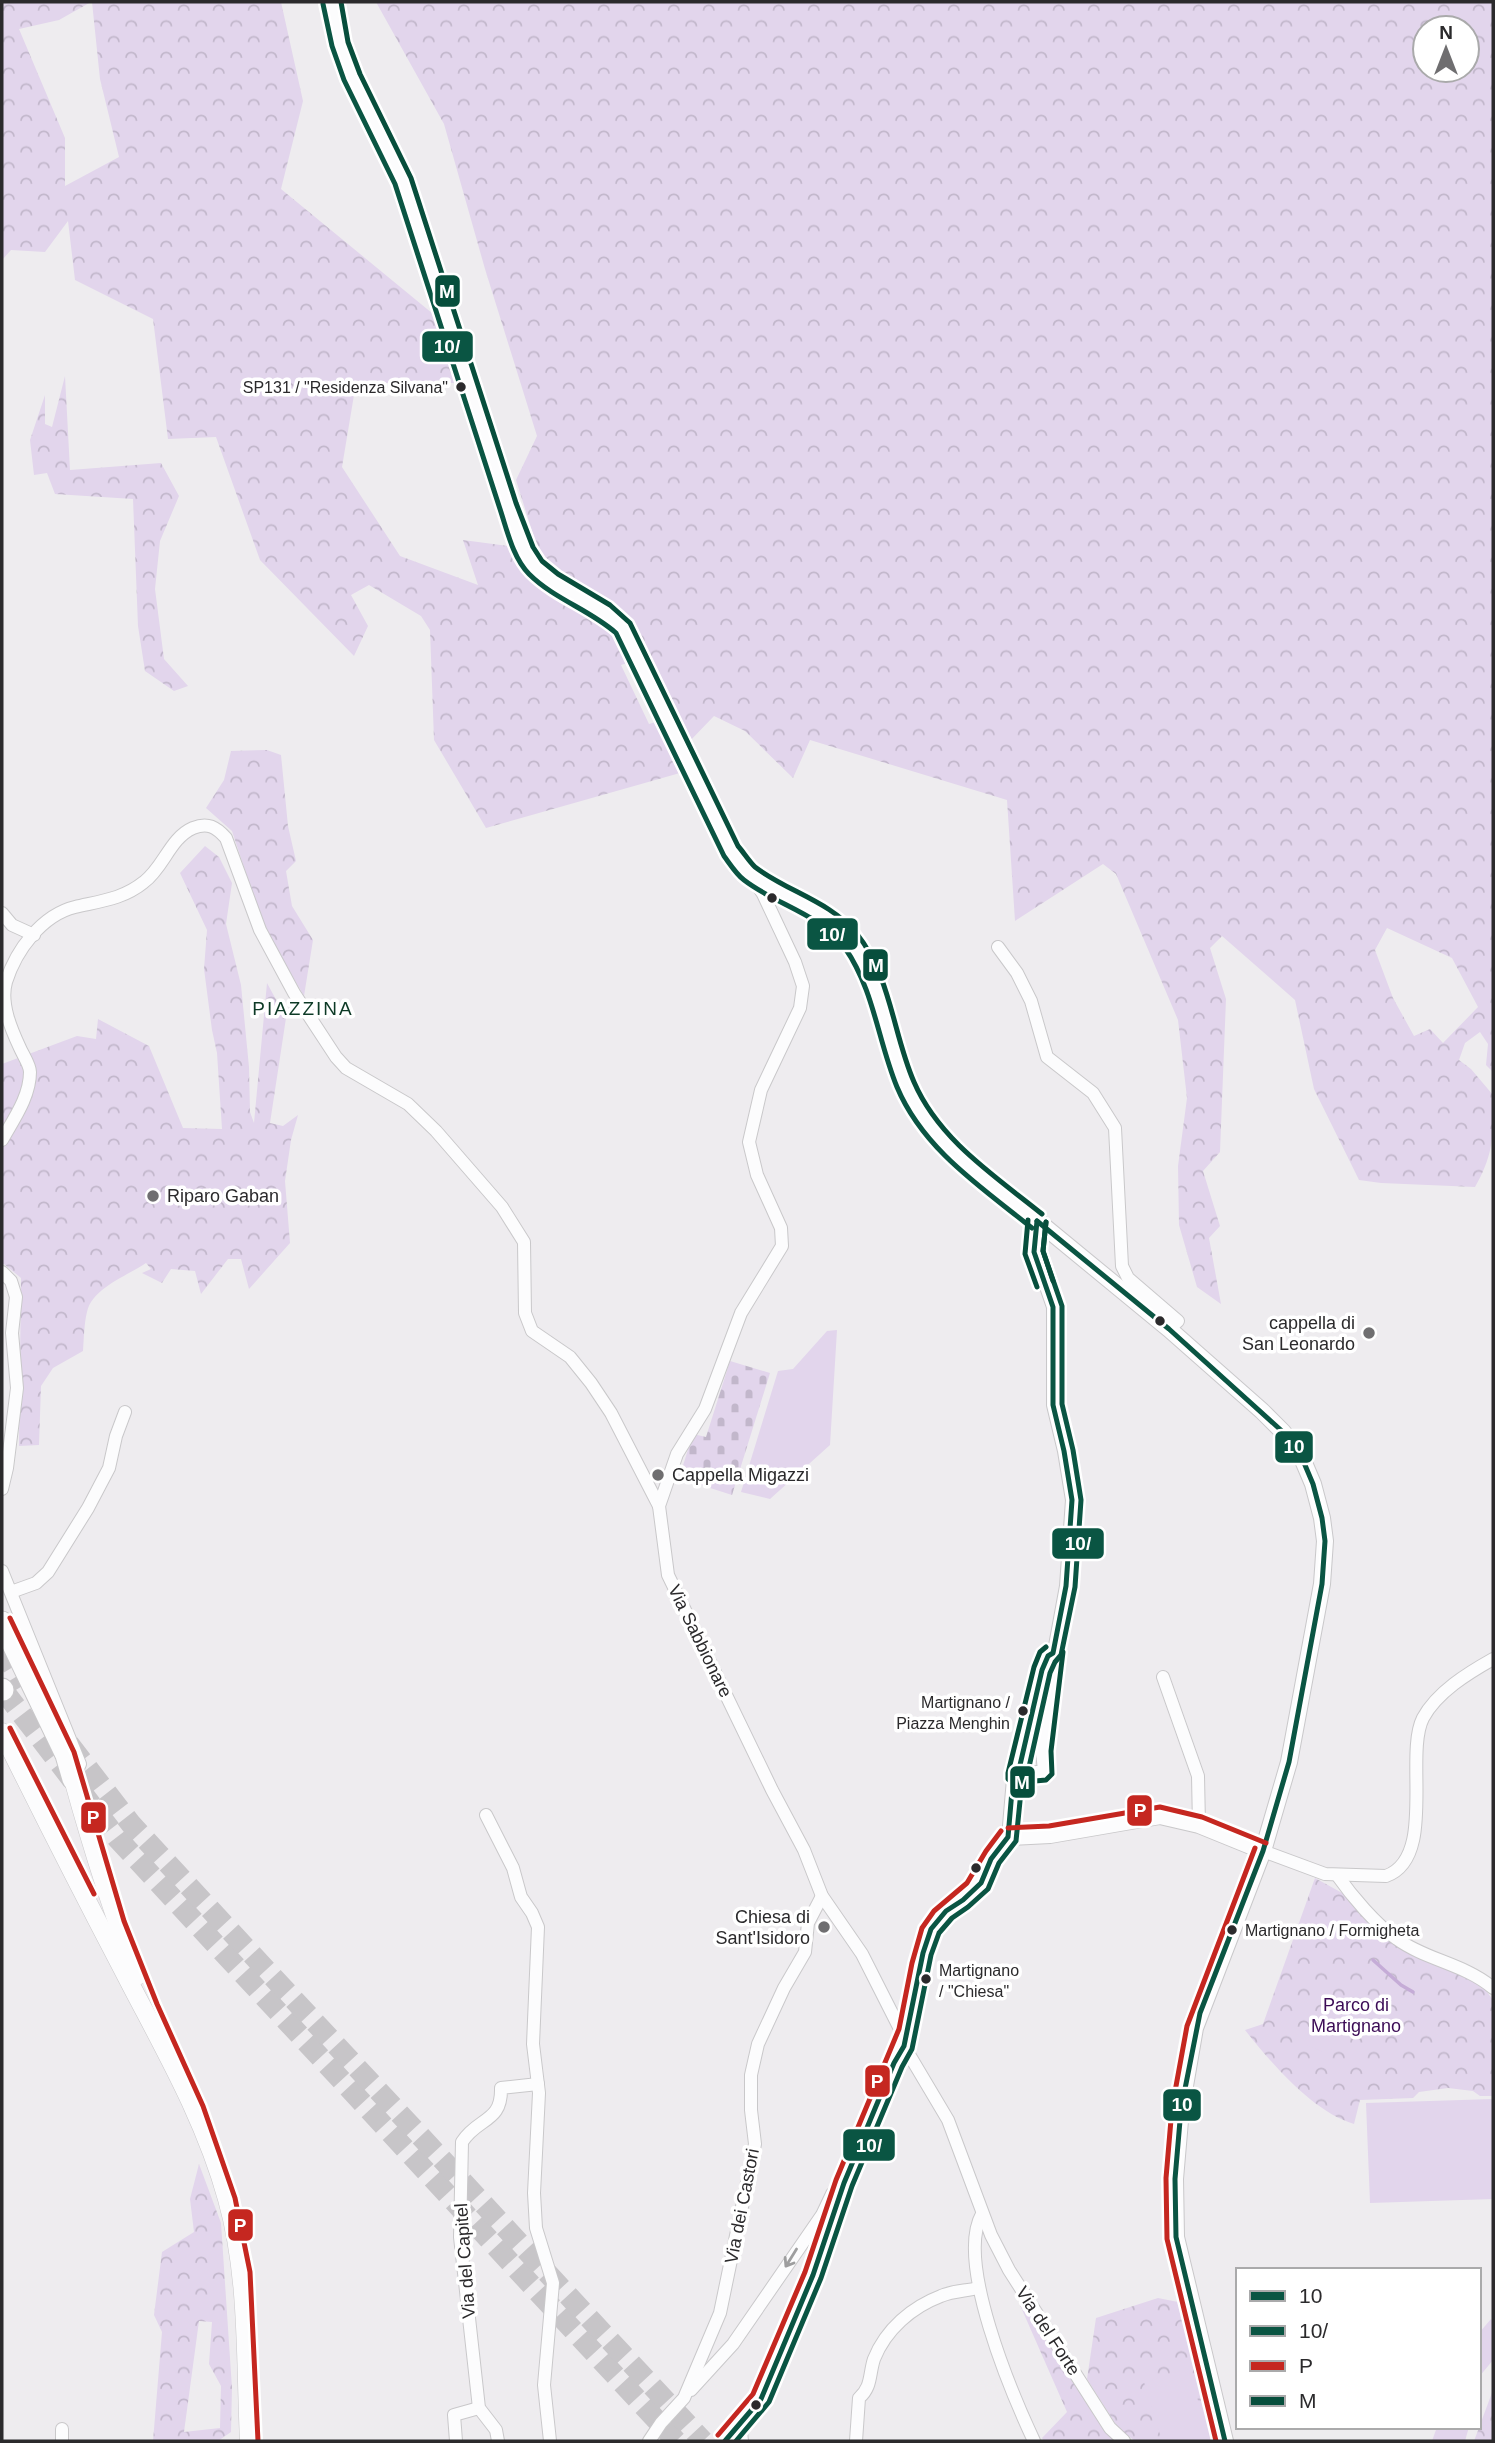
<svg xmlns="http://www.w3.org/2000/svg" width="1495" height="2443" font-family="Helvetica,sans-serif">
<defs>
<pattern id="forest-crowns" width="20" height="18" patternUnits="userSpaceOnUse" patternTransform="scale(1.75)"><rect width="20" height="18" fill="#e2d5ec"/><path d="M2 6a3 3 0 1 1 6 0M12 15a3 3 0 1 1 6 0" fill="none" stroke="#c2b7cb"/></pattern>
<pattern id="cemetery-stones" width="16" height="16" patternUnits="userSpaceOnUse" patternTransform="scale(1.75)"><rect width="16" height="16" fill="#e2d5ec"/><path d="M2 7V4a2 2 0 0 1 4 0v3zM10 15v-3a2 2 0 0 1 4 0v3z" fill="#c2b7cb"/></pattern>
</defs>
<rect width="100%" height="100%" fill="#eeecef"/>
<g fill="url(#forest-crowns)" fill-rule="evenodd">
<path d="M2,2H91L59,20L19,29L65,138V186L119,157L100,79L92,2H281L303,101L281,189L438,318L457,383H356L342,467L400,556L478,585L463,540L538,550L516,480L537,436L485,269L444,124L376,2H1493V1072L1486,1065L1488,1044L1480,1032L1465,1043L1459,1060L1471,1069L1493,1095C1493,1134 1495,1152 1475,1187L1381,1183L1359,1180L1314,1089L1295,1000L1222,936L1210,948L1226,999L1220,1152L1203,1171L1220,1226L1209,1238L1221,1304L1197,1287L1179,1225L1178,1166L1187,1098L1178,1020L1116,874L1103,864L1015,921L1007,800L810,740L793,778L745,731L714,716L688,743L647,657L621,665L649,724L659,721L680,773L486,828L434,740L430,630L421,616L369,585L351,595L368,626L354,656L260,560L216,437L168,439L153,319L75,280L68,221L45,252L11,250L2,260ZM1425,28H1467V70H1425ZM1387,928L1452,958L1478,1007L1443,1043L1430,1029L1414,1036L1393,998L1375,950Z"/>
<path d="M65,376L70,470L161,463L179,496L160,541L155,589L164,659L188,686L174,691L145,671L138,626L133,499L55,494L47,473L34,475L30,440L45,395V424L52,427Z"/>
<path d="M267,750L281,755L288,826L296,861L286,871L292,906L313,940L304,996L264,928L232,831L206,808L224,780L231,751Z"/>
<path d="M205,846L219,857L232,883L226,924L241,985L249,1067L250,1112L254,1123L267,983L286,1018L270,1123L283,1126L298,1115L291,1140L285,1181L290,1243L249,1289L241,1259H228L201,1294L195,1271L171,1269L162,1283L142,1273L151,1269L146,1263C127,1276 92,1288 87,1312C84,1324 84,1338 83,1351L53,1368L41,1386L39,1445L19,1446L21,1278L4,1264L2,1265V1064L77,1036L96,1039L98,1019L149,1046L183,1128L222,1129L217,1053L212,1030L204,969L207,930L180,873Z"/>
<path d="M1315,1878L1344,1894L1375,1925L1481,1984L1493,2000V2096H1480L1473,2091L1448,2088L1419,2092L1413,2098L1360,2100L1354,2124C1313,2112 1271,2063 1245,2030L1263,2024Z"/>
<path d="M199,2164L221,2223L232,2388L231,2432L218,2441H153L162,2332L154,2315L162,2252L194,2232L190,2199ZM199,2321L212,2322L209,2364L221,2386L220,2428L184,2432Z"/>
<path d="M1158,2298L1183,2303L1215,2441H1135L1118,2428L1087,2379L1096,2318Z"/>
<path d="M1024,2301L1114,2441H1044L1042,2438L1067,2412L1020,2305Z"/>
<path d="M1493,2390V2441H1474Z"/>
</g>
<path fill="url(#cemetery-stones)" d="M730,1361L770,1373L732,1495L679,1478L693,1434L706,1437Z"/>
<g fill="#e2d5ec">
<path d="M837,1330L830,1445L770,1499L741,1492L778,1371L793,1369L827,1331Z"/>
<path d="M1318,2017L1340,2025L1330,2054L1307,2046Z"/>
<path d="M1493,2099V2199L1370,2203L1366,2103Z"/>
<path d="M1491,2319L1493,2322V2360L1479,2377V2333Z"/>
<path d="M1188,2368L1209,2436L1194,2441H1162L1144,2382Z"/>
<path d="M1437,2427H1469L1465,2441H1432Z"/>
</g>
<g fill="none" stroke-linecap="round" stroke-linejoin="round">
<path stroke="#c5acd7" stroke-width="3.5" d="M1373,1960L1401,1985L1413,1992"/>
<g stroke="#c7c5c8" stroke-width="21" stroke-dasharray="21 10" stroke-linecap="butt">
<path d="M2,1649L24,1685"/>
<path d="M3,1690L117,1838L676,2441"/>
<path d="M69,1744L131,1824L703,2441"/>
</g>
<g stroke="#c9c8ca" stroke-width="14">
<g id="minor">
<path d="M750,874L763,894L795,962L803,986L800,1008L761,1090L749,1142L757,1175L781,1228L782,1246L741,1313L705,1409L677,1454L659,1506L668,1575L772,1790L804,1850L822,1896L862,1954L900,2029L904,2046L948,2120L991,2235L1009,2270L1110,2428L1124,2441"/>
<path d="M2,913L12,925L34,935"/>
<path d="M998,947L1017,973L1031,1001L1047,1057L1093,1093L1115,1128L1122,1266L1128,1278L1178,1321L1169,1329"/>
<path d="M2,1140C13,1120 30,1097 30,1072C30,1065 23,1055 20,1048C11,1029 0,1003 6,982C16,950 42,915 75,907C101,901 123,899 144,882C164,867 170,838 193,828C208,822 216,827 226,838L260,930L294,993L336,1057L346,1068L408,1104L436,1131L502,1207L524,1242L525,1313L532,1331L570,1357L591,1383L611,1413L659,1506"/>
<path d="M2,1272L11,1281L16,1297L12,1333L17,1388L7,1468L2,1489"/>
<path d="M2,1571L80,1764L73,1779"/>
<path d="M11,1592L36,1583L48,1572L88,1508L109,1468L116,1436L125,1412"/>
<path d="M1163,1677L1198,1776L1199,1825"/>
<path d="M1016,1775L1044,1771L1042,1751L1054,1651L1066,1586L1072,1500L1064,1451L1053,1405V1307L1034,1252L1037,1221"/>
<path d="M486,1815L513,1868L521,1897L532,1913L538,1927L533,2044L539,2093L534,2193L536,2228L553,2283L544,2385L550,2441"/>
<path d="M1008,1837L1013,1779L1020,1765L1042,1670L1050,1655"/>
<path d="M1263,1851L1325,1874L1386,1876C1437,1858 1404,1755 1423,1718C1437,1692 1468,1673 1493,1659"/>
<path d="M1337,1875C1351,1895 1376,1925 1397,1939C1426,1960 1465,1964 1493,1988"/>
<path d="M982,2214C955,2261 1012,2394 1034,2441"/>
<path d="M691,2390L733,2344L822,2215L832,2194L844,2184"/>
<path d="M740,2423L742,2441"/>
<path d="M62,2429V2441"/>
<path d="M456,2441L454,2415L479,2408"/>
<path d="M498,2441L496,2430L479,2408L460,2237L462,2142C478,2117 502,2123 501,2088L538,2084"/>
<path d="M649,2441L661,2423L684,2398L720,2313L755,2144L751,2110V2075L758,2044L784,1988L805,1952L808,1923L822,1896"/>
<path d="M856,2441L859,2398C872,2387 869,2374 874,2359C886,2329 912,2307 941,2296C952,2291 966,2291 978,2288"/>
</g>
</g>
<g stroke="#c9c8ca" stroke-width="18">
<g id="tertiary">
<path d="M332,2L340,44L352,77L403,181L508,506L525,551L535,567L553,581L605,612L623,628L731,851L750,874L831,921L848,937L861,955L875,986L913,1102L929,1129L967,1163L1169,1329L1262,1411L1283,1432L1302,1458L1313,1484L1322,1518L1325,1541L1322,1584L1289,1762L1263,1851L1195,2028L1181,2109L1175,2179L1176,2237L1225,2441"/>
<path d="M725,2441L761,2399L813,2275L844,2183L894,2063C918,2023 913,1974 930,1932C937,1915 952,1909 964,1898C981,1884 981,1876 991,1859C996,1851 1002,1844 1008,1837L1050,1835L1160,1816L1199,1825L1263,1851"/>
</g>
</g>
<g stroke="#c9c8ca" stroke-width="19">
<g id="secondary">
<path d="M2,1732C41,1811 81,1890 122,1968C161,2044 204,2116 227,2199C249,2277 245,2361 249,2441"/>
<path d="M73,1779C92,1848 111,1909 137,1976"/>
</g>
</g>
<g stroke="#c9c8ca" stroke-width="23">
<g id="trunk">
<path d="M2,1622L66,1755L73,1779"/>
<path d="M2,1689L3,1690"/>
</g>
</g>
<use href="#minor" stroke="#fcfcfd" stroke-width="12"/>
<use href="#tertiary" stroke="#fcfcfd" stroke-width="16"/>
<use href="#secondary" stroke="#fcfcfd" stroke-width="18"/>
<use href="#trunk" stroke="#fcfcfd" stroke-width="21"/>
<g stroke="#fff" stroke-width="10">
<g id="bus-1">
<path d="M1037,1221L1169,1329L1283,1432L1302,1458L1313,1484L1322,1518L1325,1541L1322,1584L1289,1762L1263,1851L1200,2013L1181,2109L1175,2179L1176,2237L1225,2441"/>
<path d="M725,2441L761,2399L813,2275L844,2183L894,2063L904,2046L923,1953L931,1929L946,1911L963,1900L981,1883L991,1859L1008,1837L1013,1779L1020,1765L1042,1670L1048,1656L1053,1653L1066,1586L1072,1500L1064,1451L1053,1405V1307L1034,1252L1037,1221"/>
</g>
</g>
<g stroke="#fff" stroke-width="10">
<g id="bus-2">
<path d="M323,4L332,46L344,80L395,184L500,509C507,530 513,558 529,574C554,599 590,610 616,633L724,856C730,864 736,874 744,880C776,905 821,914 845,948C874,990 878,1041 897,1087C923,1149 981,1187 1032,1228"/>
<path d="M736,2441L769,2402L821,2278L852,2186L902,2067L912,2049L931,1955L939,1933L952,1918L968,1907L988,1889L999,1863L1016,1841L1022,1781L1029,1767L1050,1673L1055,1662L1061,1655L1075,1587L1081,1500L1073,1450L1062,1404V1306L1043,1251L1046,1222"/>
</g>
</g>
<g stroke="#fff" stroke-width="10">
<g id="bus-3">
<path d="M10,1618L74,1752L124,1921L157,2004L203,2106L235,2198L250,2272L258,2441"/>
<path d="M10,1728L94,1894"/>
<path d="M1008,1828L1049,1826L1160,1807L1202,1817L1266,1843"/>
<path d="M718,2435L753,2394L805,2272L836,2180L899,2029L912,1963L922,1928L934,1911L967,1883L986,1851L1001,1831"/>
<path d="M1216,2441L1167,2239L1166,2178L1172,2108L1187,2026L1255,1848"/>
</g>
</g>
<g stroke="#fff" stroke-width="10">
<g id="bus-4">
<path d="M341,2L348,42L360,74L411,178L516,503L533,547L542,561L558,574L610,605L630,623L738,846C744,853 749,861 755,867C788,892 830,901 857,934C891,977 893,1034 914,1082C939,1140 995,1176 1042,1214"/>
<path d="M1028,1220L1025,1254L1037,1287"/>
<path d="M1046,1222L1043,1251L1053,1281"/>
<path d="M1046,1647L1040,1652L1034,1667L1008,1773V1779L1013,1783L1046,1780L1052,1774L1051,1751L1063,1652"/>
</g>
</g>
<use href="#bus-1" stroke="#0a5543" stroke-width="5"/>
<use href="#bus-2" stroke="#0a5543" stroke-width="5"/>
<use href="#bus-3" stroke="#c52720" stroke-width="5"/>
<use href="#bus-4" stroke="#074e3c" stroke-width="5"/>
</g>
<defs><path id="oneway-shaft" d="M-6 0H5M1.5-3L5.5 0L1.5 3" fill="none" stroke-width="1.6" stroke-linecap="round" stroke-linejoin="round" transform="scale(1.75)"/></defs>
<use stroke="#9e9e9f" href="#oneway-shaft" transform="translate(791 2258) rotate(122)"/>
<g fill="#2b2a2c" stroke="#fff" stroke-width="2.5">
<circle cx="461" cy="387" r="6"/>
<circle cx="772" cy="898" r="6"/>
<circle cx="1160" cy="1321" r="6"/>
<circle cx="1023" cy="1711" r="6"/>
<circle cx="976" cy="1868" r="6"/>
<circle cx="1232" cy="1930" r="6"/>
<circle cx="926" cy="1979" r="6"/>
<circle cx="756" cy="2405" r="6"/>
</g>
<g fill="#6f6e70" stroke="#fff" stroke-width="2.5">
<circle cx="153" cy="1196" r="7"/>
<circle cx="1369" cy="1333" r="7"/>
<circle cx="658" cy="1475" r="7"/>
<circle cx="824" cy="1927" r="7"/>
</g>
<g text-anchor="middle" stroke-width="7" stroke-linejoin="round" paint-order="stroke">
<g font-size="16" fill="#2b2a2c" stroke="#fff" text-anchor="end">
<text x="448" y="393">SP131 / "Residenza Silvana"</text>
<text x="1010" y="1708">Martignano /<tspan x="1010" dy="21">Piazza Menghin</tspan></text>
<text x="1245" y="1936" text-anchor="start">Martignano / Formigheta</text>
<text x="939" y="1976" text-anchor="start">Martignano<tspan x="939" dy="21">/ "Chiesa"</tspan></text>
</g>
<g font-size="18" fill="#2b2a2c" stroke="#fff" text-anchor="start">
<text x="167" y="1202">Riparo Gaban</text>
<text x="1355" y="1329" text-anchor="end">cappella di<tspan x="1355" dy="21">San Leonardo</tspan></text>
<text x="672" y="1481">Cappella Migazzi</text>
<text x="810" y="1923" text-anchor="end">Chiesa di<tspan x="810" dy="21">Sant'Isidoro</tspan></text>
</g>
<g font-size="18" fill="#2b2a2c" stroke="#fff">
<text transform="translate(700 1641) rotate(64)" y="6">Via Sabbionare</text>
<text transform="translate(742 2206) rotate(-79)" y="6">Via dei Castori</text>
<text transform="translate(465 2261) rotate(-94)" y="6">Via del Capitel</text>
<text transform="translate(1048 2331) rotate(57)" y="6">Via del Forte</text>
</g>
<g font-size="18" fill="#3c0c56" stroke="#fff">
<text x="1356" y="2011">Parco di<tspan x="1356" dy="21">Martignano</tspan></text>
</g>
<g font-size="19" letter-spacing="2" fill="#0d3a26" stroke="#fff">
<text x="303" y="1015">PIAZZINA</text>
</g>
</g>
<g stroke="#fff" stroke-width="2.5">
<rect x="434" y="274" width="27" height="34" rx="7" fill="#074e3c"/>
<rect x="421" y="330" width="53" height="33" rx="7" fill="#0a5543"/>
<rect x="806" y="917" width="53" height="34" rx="7" fill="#0a5543"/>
<rect x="862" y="948" width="27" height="34" rx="7" fill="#074e3c"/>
<rect x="1274" y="1430" width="40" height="34" rx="7" fill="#0a5543"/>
<rect x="1051" y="1527" width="54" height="33" rx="7" fill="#0a5543"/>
<rect x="1009" y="1765" width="27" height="34" rx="7" fill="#074e3c"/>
<rect x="1126" y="1794" width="27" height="33" rx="7" fill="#c52720"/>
<rect x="80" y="1801" width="27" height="33" rx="7" fill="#c52720"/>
<rect x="864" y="2064" width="27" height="34" rx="7" fill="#c52720"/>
<rect x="1162" y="2088" width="40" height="34" rx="7" fill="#0a5543"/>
<rect x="842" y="2128" width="54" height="34" rx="7" fill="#0a5543"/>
<rect x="227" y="2208" width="27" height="34" rx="7" fill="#c52720"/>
</g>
<g font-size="19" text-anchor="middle" font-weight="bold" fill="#fff">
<text x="447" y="298">M</text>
<text x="447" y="353">10/</text>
<text x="832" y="941">10/</text>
<text x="876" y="972">M</text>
<text x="1294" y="1453">10</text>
<text x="1078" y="1550">10/</text>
<text x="1022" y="1789">M</text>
<text x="1140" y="1817">P</text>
<text x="93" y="1824">P</text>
<text x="877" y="2088">P</text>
<text x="1182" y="2111">10</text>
<text x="869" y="2152">10/</text>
<text x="240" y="2232">P</text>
</g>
<rect width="1495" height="2443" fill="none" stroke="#2b2a2c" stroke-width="7"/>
<rect x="1236" y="2268" width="245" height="161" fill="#ffffff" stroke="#aaaaab" stroke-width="2"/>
<rect x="1250" y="2291" width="35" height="10" fill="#0a5543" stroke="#aaaaab" stroke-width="2"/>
<text x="1299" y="2303" font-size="21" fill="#2b2a2c">10</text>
<rect x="1250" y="2326" width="35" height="10" fill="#0a5543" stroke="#aaaaab" stroke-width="2"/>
<text x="1299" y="2338" font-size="21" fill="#2b2a2c">10/</text>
<rect x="1250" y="2361" width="35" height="10" fill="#c52720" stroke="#aaaaab" stroke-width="2"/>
<text x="1299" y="2373" font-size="21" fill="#2b2a2c">P</text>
<rect x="1250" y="2396" width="35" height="10" fill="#074e3c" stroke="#aaaaab" stroke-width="2"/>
<text x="1299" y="2408" font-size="21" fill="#2b2a2c">M</text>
<g transform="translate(1446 49)"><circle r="33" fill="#ffffff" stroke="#aaaaab" stroke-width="2"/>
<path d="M0-5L12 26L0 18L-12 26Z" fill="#6f6e70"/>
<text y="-10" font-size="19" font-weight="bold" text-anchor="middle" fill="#2b2a2c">N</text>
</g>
</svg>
